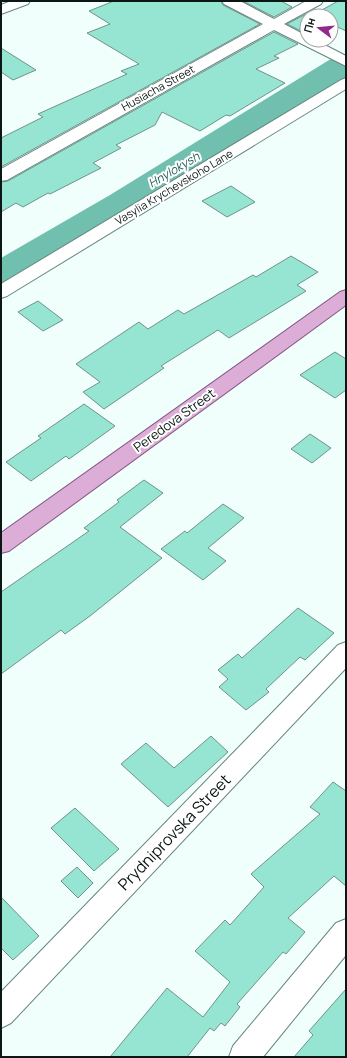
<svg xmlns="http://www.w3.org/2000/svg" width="347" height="1058" font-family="Manrope,sans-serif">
<rect width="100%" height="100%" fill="#f0fffb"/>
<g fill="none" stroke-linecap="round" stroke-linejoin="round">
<path fill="#71bfae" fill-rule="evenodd" d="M346,54V78L136,211L15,284L1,287V258L110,195L334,57Z"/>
</g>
<g fill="#96e5d3" stroke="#709289">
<path d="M114,1H221L223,5L260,24L1,167V138L43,117L38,114L127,74L121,71L139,64L87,33L110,24L89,11Z"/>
<path d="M243,1H281L292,7L274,17Z"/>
<path d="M338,1H346V31L331,24V16L313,15Z"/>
<path d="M306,14L310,16H307V34L287,24Z"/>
<path d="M274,32L298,44L274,56L279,58L256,69L285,83L230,116L226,115L200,131L162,112L155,125L116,145L121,148L93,163L101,168L50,194L48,193L23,207L16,203L1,212V182L8,181Z"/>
<path d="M1,48L36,70L13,80L1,72Z"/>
<path d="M231,186L255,202L227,217L202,201Z"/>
<path d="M291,256L318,272L297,285L306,291L229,338L218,330L161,366L164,368L104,409L83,392L100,382L76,364L139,322L148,329L178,310L184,314L253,275L256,277Z"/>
<path d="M38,301L63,320L43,331L18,312Z"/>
<path d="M335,352L346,359V390L335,398L300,375Z"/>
<path d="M84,404L115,426L69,459L66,456L31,481L6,462L41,438L38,436Z"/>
<path d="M310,434L331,448L312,463L291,449Z"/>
<path d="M144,480L163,493L120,527L162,558L90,616L65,634L61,630L1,674V592L89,531L84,528L119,502L117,500Z"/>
<path d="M223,504L244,518L208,548L226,561L203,580L161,549L185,531L187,533Z"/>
<path d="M298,608L334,633L305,660L300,657L266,689L269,692L246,710L219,687L228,679L218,670L238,654L242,658Z"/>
<path d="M211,736L228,752L168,807L121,764L146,743L174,768Z"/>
<path d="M333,782L346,791V886L334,876L288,918L305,932L286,954L283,952L237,1004L240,1007L225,1026L221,1023L214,1031L210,1028L187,1057H110L167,988L203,1017L230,982L195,951L225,920L230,925L264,887L251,874L320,814L310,807Z"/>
<path d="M75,808L119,849L94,871L51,828Z"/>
<path d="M77,867L93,883L78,898L61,881Z"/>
<path d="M1,897L39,936L13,960L1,948Z"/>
<path d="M346,989V1057H294L313,1035L309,1031Z"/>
</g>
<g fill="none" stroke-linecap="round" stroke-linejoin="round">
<g stroke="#64867e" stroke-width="2">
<g id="minor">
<path d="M11,1H30L28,4L1,14V5Z"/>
<path d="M222,1H240L274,19L306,1H323L321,4L284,24L307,36V40H315L346,56V66L274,30L7,180L1,181V169L263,24L224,4Z"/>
<path d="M346,78V89L7,296L1,298V284L341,80Z"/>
<path d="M346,642V668L11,1023L1,1028V992L338,645Z"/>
<path d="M346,919V955L263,1057H229L233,1046L336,923Z"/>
</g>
</g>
<g stroke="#845581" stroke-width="2">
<path id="major" d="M346,290V305L9,551L1,553V533L340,292Z"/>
</g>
<use href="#minor" fill="#fff" fill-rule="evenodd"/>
<use href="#major" fill="#dcadd7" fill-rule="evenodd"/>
</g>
<g text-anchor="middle" stroke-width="4" stroke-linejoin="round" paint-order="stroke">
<g font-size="11" fill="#0a1714" stroke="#fff">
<text transform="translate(158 88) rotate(-29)" y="4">Husiacha Street</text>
<text transform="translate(174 187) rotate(-31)" y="4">Vasylia Krychevskoho Lane</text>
</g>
<g font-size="12" font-style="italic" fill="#1f5f53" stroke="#fff">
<text transform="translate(174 170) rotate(-31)" y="4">Hnylokysh</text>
</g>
<g font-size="13" fill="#0a1714" stroke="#fff">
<text transform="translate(174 420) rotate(-36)" y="5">Peredova Street</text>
</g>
<g font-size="16" fill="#0a1714" stroke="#fff">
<text transform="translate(174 832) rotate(-46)" y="6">Prydniprovska Street</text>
</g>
</g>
<rect width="347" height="1058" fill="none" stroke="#0a1714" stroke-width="4"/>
<g transform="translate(319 28) rotate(286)"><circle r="19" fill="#ffffff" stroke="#9da2a1"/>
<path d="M0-3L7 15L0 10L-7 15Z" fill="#92288a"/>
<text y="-6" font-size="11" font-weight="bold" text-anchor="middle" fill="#0a1714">Пн</text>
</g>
</svg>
